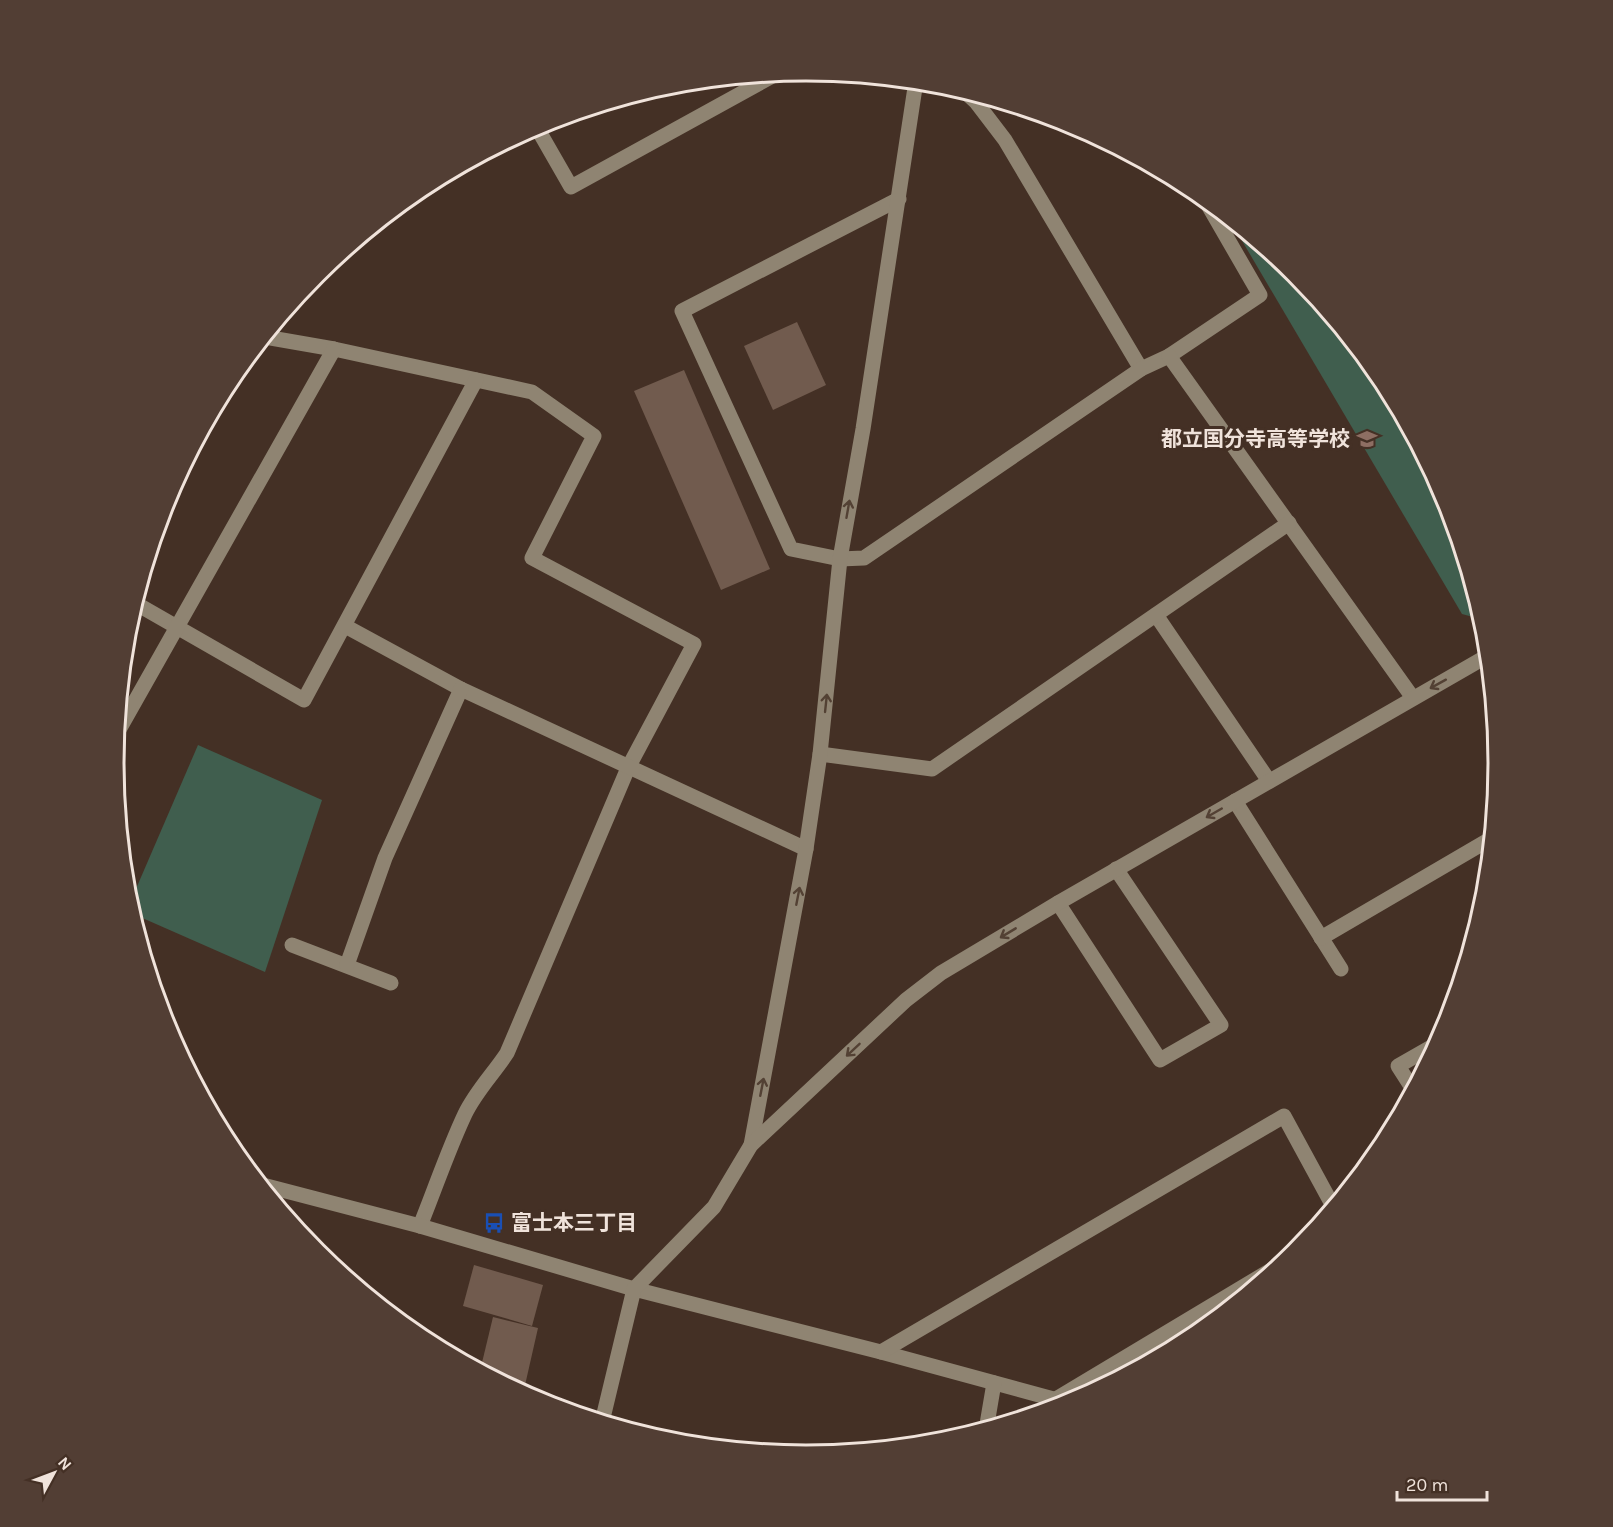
<svg xmlns="http://www.w3.org/2000/svg" width="1613" height="1527" font-family="Karla,'Noto Sans JP',sans-serif">
<rect width="100%" height="100%" fill="#443025"/>
<g fill="#405e4e">
<path d="M1228,217L1297,274L1383,379L1447,499L1484,620L1462,614Z"/>
<path d="M198,745L322,800L265,972L131,913L129,905Z"/>
</g>
<g fill="#715b4e">
<path d="M797,322L826,385L773,410L744,346Z"/>
<path d="M684,370L770,569L721,590L634,391Z"/>
<path d="M474,1265L543,1285L532,1326L463,1306Z"/>
<path d="M493,1317L538,1328L523,1394L480,1371Z"/>
</g>
<g fill="none" stroke-linecap="round" stroke-linejoin="round">
<g stroke="#8f8472" stroke-width="15">
<path d="M963,90L976,102L1005,140L1141,369"/>
<path d="M536,126L571,187L778,73"/>
<path d="M899,199L682,311L791,549L840,559L864,558L1141,369L1169,356L1260,295L1204,198"/>
<path d="M265,337L334,349L532,392L594,436L532,558L694,644L628,768L507,1053C494,1073 476,1091 465,1114C448,1150 435,1189 420,1226"/>
<path d="M1169,356L1413,698"/>
<path d="M135,603L304,700L476,380"/>
<path d="M1156,615L1269,781"/>
<path d="M345,626L461,689L806,849"/>
<path d="M116,735L334,349"/>
<path d="M820,754L932,769L1289,523"/>
<path d="M1235,801L1341,969"/>
<path d="M1058,903L1160,1060L1221,1025L1116,869"/>
<path d="M1321,938L1492,838"/>
<path d="M292,945L391,983"/>
<path d="M347,965L385,858L461,689"/>
<path d="M1414,1091L1398,1066L1440,1042"/>
<path d="M751,1145L806,849L820,754L840,559L863,429L916,81"/>
<path d="M259,1184L420,1226L634,1289L881,1352L1072,1404"/>
<path d="M881,1352L1284,1116L1334,1208"/>
<path d="M1056,1399L1291,1258"/>
<path d="M602,1422L634,1289L714,1207L751,1145L906,1000L941,973L1058,903L1489,655"/>
<path d="M986,1430L994,1383"/>
</g>
</g>
<defs><path id="oneway-shaft" d="M-6 0H5M1.5-3L5.5 0L1.5 3" fill="none" stroke-width="1.6" stroke-linecap="round" stroke-linejoin="round" transform="scale(1.5)"/></defs>
<g stroke="#534134">
<use href="#oneway-shaft" transform="translate(848 509) rotate(-80)"/>
<use href="#oneway-shaft" transform="translate(1438 684) rotate(151)"/>
<use href="#oneway-shaft" transform="translate(826 703) rotate(-84)"/>
<use href="#oneway-shaft" transform="translate(1214 813) rotate(150)"/>
<use href="#oneway-shaft" transform="translate(798 896) rotate(-79)"/>
<use href="#oneway-shaft" transform="translate(1008 933) rotate(149)"/>
<use href="#oneway-shaft" transform="translate(853 1050) rotate(137)"/>
<use href="#oneway-shaft" transform="translate(762 1087) rotate(-79)"/>
</g>
<defs>
<g id="school-bare" transform="scale(1.62)"><path d="M0-5L7-2L0 1L-7-2ZM-4 1L0 2.5L4 1V4Q0 6-4 4Z" fill="#8d6e63" stroke="#443025" stroke-width="2.5" paint-order="stroke"/></g>
<g id="bus-bare" transform="scale(1.62)"><path d="M-5-6H5V4H4V6H2V4H-2V6H-4V4H-5ZM-3.5-4V0h7V-4ZM-3.5 1.2v1.5H-2V1.2ZM2 1.2v1.5H3.5V1.2Z" fill="#1a4fb4" stroke="#443025" stroke-width="2.5" paint-order="stroke"/></g>
</defs>
<g fill-rule="evenodd">
<use href="#school-bare" x="1367" y="439"/>
<use href="#bus-bare" x="494" y="1223"/>
</g>
<g text-anchor="middle" stroke-width="6" stroke-linejoin="round" paint-order="stroke">
<g font-size="21" font-weight="bold" fill="#f0e3db" stroke="#443025" text-anchor="end">
<text x="1350" y="446">都立国分寺高等学校</text>
<text x="511" y="1230" text-anchor="start">富士本三丁目</text>
</g>
</g>
<path d="M0 0H1613V1527H0ZM124 763a682 682 0 1 1 1364 0a682 682 0 1 1-1364 0Z" fill="#523e34" fill-rule="evenodd"/>
<path fill="none" stroke="#f0e3db" stroke-width="3" d="M124 763a682 682 0 1 1 1364 0a682 682 0 1 1-1364 0Z"/>
<g transform="translate(54 1473) rotate(49)" stroke="#443025" stroke-width="4.5" paint-order="stroke">
<path d="M0-4.5L10 22L0 15L-10 22Z" fill="#f0e3db"/>
<text y="-9" font-size="16" font-weight="bold" text-anchor="middle" fill="#f0e3db">N</text>
</g>
<path d="M1397 1491v9h90v-9" fill="none" stroke="#f0e3db" stroke-width="3"/>
<text x="1406" y="1491" font-size="18" fill="#f0e3db" stroke="#443025" stroke-width="4.5" paint-order="stroke">20 m</text>
</svg>
